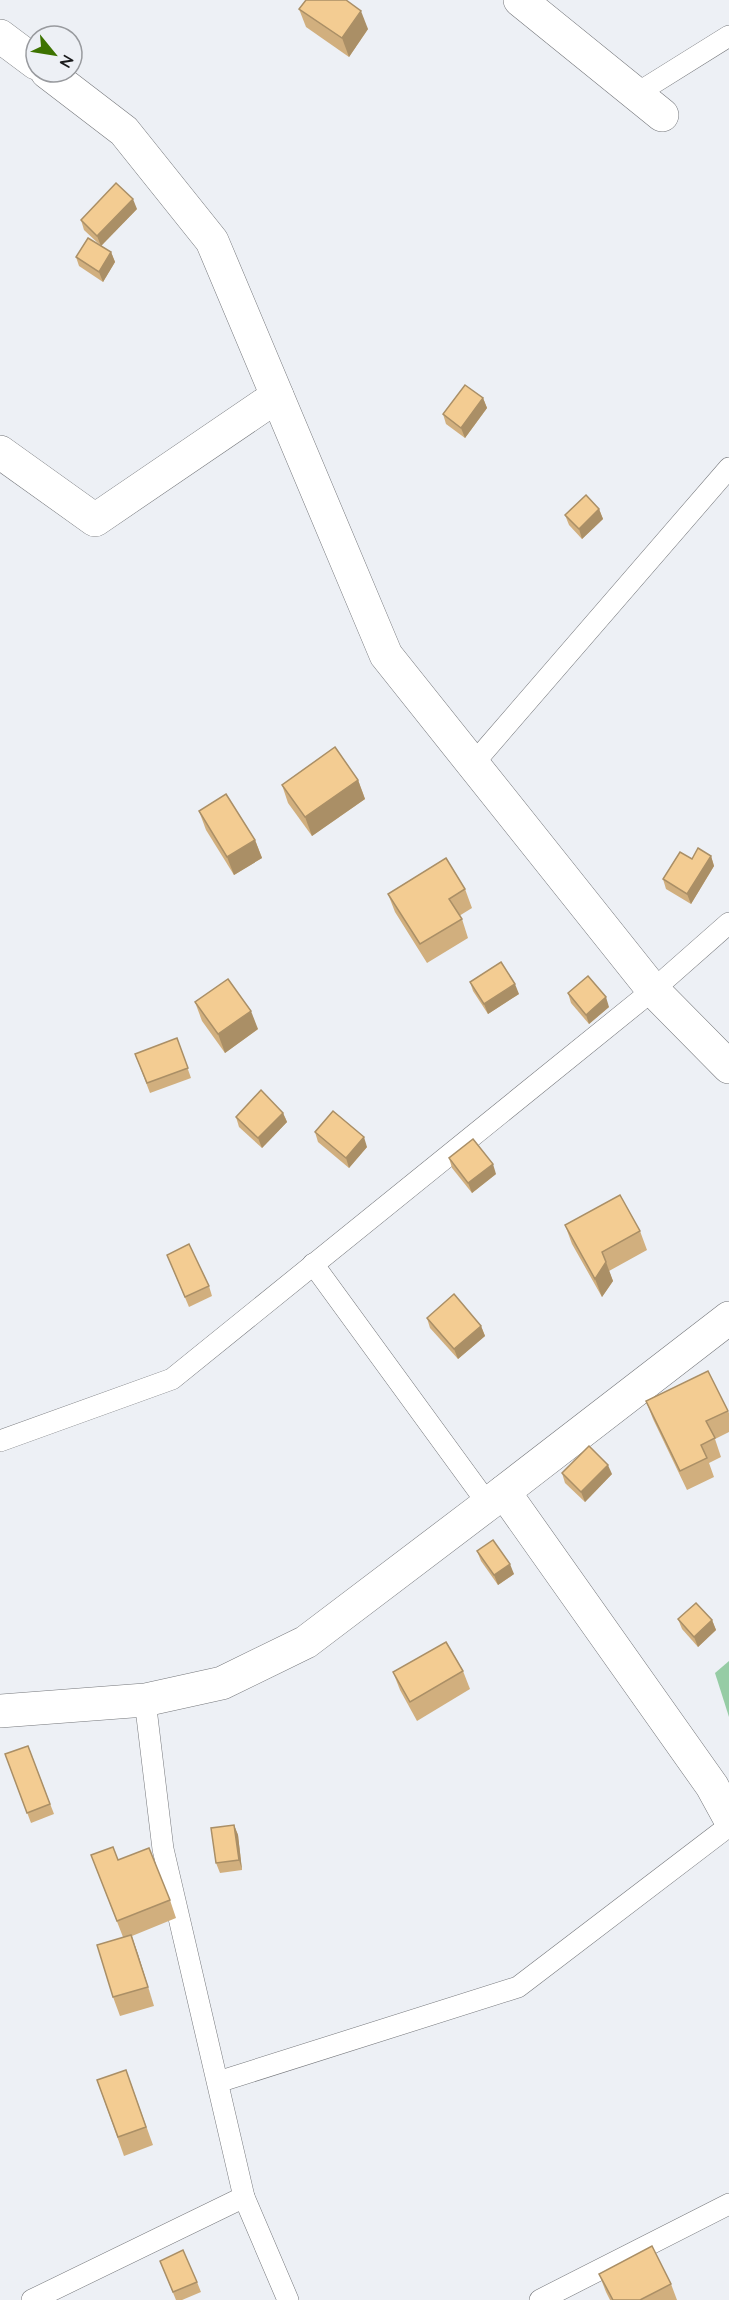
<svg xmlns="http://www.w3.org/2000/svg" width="729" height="2300" font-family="Quicksand,sans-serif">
<rect width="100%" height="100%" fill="#edf0f5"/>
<path fill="#96cca5" d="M729,1661V1717L715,1673Z"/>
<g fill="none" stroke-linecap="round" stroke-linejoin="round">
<g stroke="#75777b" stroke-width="22">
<g id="service">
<path d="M636,94L729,36"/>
<path d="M473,764L729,468"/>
<path d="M313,1264L488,1504"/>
<path d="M0,1441L172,1379L653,990L729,923"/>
<path d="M145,1700L163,1849L244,2197L288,2300"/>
<path d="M218,2082L518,1987L729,1826"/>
<path d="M32,2300L244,2197"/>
<path d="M540,2300L729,2204"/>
</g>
</g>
<g stroke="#75777b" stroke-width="34">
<g id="minor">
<path d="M520,0L662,115"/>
<path d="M0,36L36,63"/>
<path d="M47,72L124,131L212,241L386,655L653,990L729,1067"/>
<path d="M0,452L95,520L277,396"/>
<path d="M504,1492L712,1786L729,1817"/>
<path d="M0,1711L145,1700L222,1683L306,1642L488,1504L729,1318"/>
</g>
</g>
<use href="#service" stroke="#fff" stroke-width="21"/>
<use href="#minor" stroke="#fff" stroke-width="33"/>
</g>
<g fill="#d1af7e">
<path d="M299,9L368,29L349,57L306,27Z"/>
<path d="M137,209L101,246L84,230L81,220Z"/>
<path d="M111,252L115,262L103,282L79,266L76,257Z"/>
<path d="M483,398L487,408L465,438L446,424L443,414Z"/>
<path d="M599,509L603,519L582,539L569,525L565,515Z"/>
<path d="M358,780L365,799L312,836L288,803L282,785Z"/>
<path d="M199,811L255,840L262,858L234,875L206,830Z"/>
<path d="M711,856L714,866L691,904L666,889L663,879L692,859Z"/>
<path d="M465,889L472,908L459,916L462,919L468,938L427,963L395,912L388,894Z"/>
<path d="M470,982L519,994L488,1014L473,991Z"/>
<path d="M568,993L609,1007L589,1024L571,1003Z"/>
<path d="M195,1002L258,1029L225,1053L202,1021Z"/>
<path d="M177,1038L191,1078L150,1093L135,1054Z"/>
<path d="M283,1113L287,1122L262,1148L239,1127L236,1117Z"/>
<path d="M315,1132L367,1147L349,1168L318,1142Z"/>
<path d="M449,1158L496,1174L472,1193L452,1168Z"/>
<path d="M565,1225L640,1231L647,1250L609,1271L613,1281L602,1297L572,1244Z"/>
<path d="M167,1255L209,1286L212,1296L189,1307Z"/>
<path d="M427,1318L481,1326L485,1336L458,1359L430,1328Z"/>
<path d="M708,1371L729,1413V1432L715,1439L721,1457L709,1463L714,1477L687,1490L653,1419L646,1401Z"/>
<path d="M562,1473L612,1474L585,1502L565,1483Z"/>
<path d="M477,1551L514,1574L498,1585L481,1561Z"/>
<path d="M678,1619L712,1620L716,1630L698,1647L682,1629Z"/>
<path d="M463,1671L470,1689L417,1721L400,1690L393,1672Z"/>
<path d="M28,1746L54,1814L31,1823L5,1754Z"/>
<path d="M234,1825L238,1835L242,1870L220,1873L216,1863Z"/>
<path d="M91,1855L118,1860L170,1900L176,1918L132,1936L154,2006L120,2016L113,1997L123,1937Z"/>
<path d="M126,2070L153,2145L124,2156L97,2080Z"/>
<path d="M160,2261L197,2282L201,2292L182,2300H176Z"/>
<path d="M599,2274L671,2284L677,2300H610L606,2292Z"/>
</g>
<g fill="#aa8f66">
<path d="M361,11L368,29L349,57L342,38Z"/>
<path d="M133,199L137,209L101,246L97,236Z"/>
<path d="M111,252L115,262L103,282L99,272Z"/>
<path d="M483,398L487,408L465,438L461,428Z"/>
<path d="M599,509L603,519L582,539L579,529Z"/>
<path d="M358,780L365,799L312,836L305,817Z"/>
<path d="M255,840L262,858L234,875L227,857Z"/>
<path d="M711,856L714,866L691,904L687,894Z"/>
<path d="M515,984L519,994L488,1014L484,1004Z"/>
<path d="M606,997L609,1007L589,1024L586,1015Z"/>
<path d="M251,1011L258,1029L225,1053L218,1034Z"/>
<path d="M283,1113L287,1122L262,1148L258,1138Z"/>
<path d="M364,1137L367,1147L349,1168L346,1158Z"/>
<path d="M493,1164L496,1174L472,1193L468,1183Z"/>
<path d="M606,1262L613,1281L602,1297L595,1279Z"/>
<path d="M481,1326L485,1336L458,1359L454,1349Z"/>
<path d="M608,1465L612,1474L585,1502L581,1492Z"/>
<path d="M510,1564L514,1574L498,1585L494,1575Z"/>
<path d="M712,1620L716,1630L698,1647L694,1637Z"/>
<path d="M234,1825L238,1835L242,1870L239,1860Z"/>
<path d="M131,1935L138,1954L154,2006L148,1987Z"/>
</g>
<g fill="#f3cc92" stroke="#aa8f66" stroke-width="1.5">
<path d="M306,0H346L361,11L342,38L299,9Z"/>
<path d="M116,183L133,199L97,236L81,220Z"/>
<path d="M88,238L111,252L99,272L76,257Z"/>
<path d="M465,385L483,398L461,428L443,414Z"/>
<path d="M586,495L599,509L579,529L565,515Z"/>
<path d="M335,747L358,780L305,817L282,785Z"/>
<path d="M226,794L255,840L227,857L199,811Z"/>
<path d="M698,848L711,856L687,894L663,879L680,852L692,859Z"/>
<path d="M446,858L465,889L449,899L462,919L420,944L388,894Z"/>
<path d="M501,962L515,984L484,1004L470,982Z"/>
<path d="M588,976L606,997L586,1015L568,993Z"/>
<path d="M228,979L251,1011L218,1034L195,1002Z"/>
<path d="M177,1038L188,1068L147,1083L135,1054Z"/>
<path d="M261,1090L283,1113L258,1138L236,1117Z"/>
<path d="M333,1111L364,1137L346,1158L315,1132Z"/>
<path d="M473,1139L493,1164L468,1183L449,1158Z"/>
<path d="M620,1195L640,1231L602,1252L606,1262L595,1279L565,1225Z"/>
<path d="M189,1244L209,1286L185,1297L167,1255Z"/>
<path d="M454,1294L481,1326L454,1349L427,1318Z"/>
<path d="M708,1371L728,1411L706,1421L715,1438L701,1445L707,1458L680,1471L646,1401Z"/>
<path d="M589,1446L608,1465L581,1492L562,1473Z"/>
<path d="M493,1540L510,1564L494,1575L477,1551Z"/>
<path d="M696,1603L712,1620L694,1637L678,1619Z"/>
<path d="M446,1642L463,1671L410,1702L393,1672Z"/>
<path d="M28,1746L50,1804L27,1813L5,1754Z"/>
<path d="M234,1825L239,1860L216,1863L211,1828Z"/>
<path d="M113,1847L118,1860L149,1848L170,1900L117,1921L91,1855Z"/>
<path d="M131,1935L148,1987L113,1997L97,1945Z"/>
<path d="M126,2070L146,2127L118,2137L97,2080Z"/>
<path d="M652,2246L671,2284L640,2300H613L599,2274Z"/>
<path d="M183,2250L197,2282L173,2292L160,2261Z"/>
</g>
<g transform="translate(54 54) rotate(120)"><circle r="28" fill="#edf0f5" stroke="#989a9e" stroke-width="1.5"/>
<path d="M0-4.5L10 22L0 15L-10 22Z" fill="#3d7300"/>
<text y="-9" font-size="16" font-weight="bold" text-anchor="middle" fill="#191a1b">N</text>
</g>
</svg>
